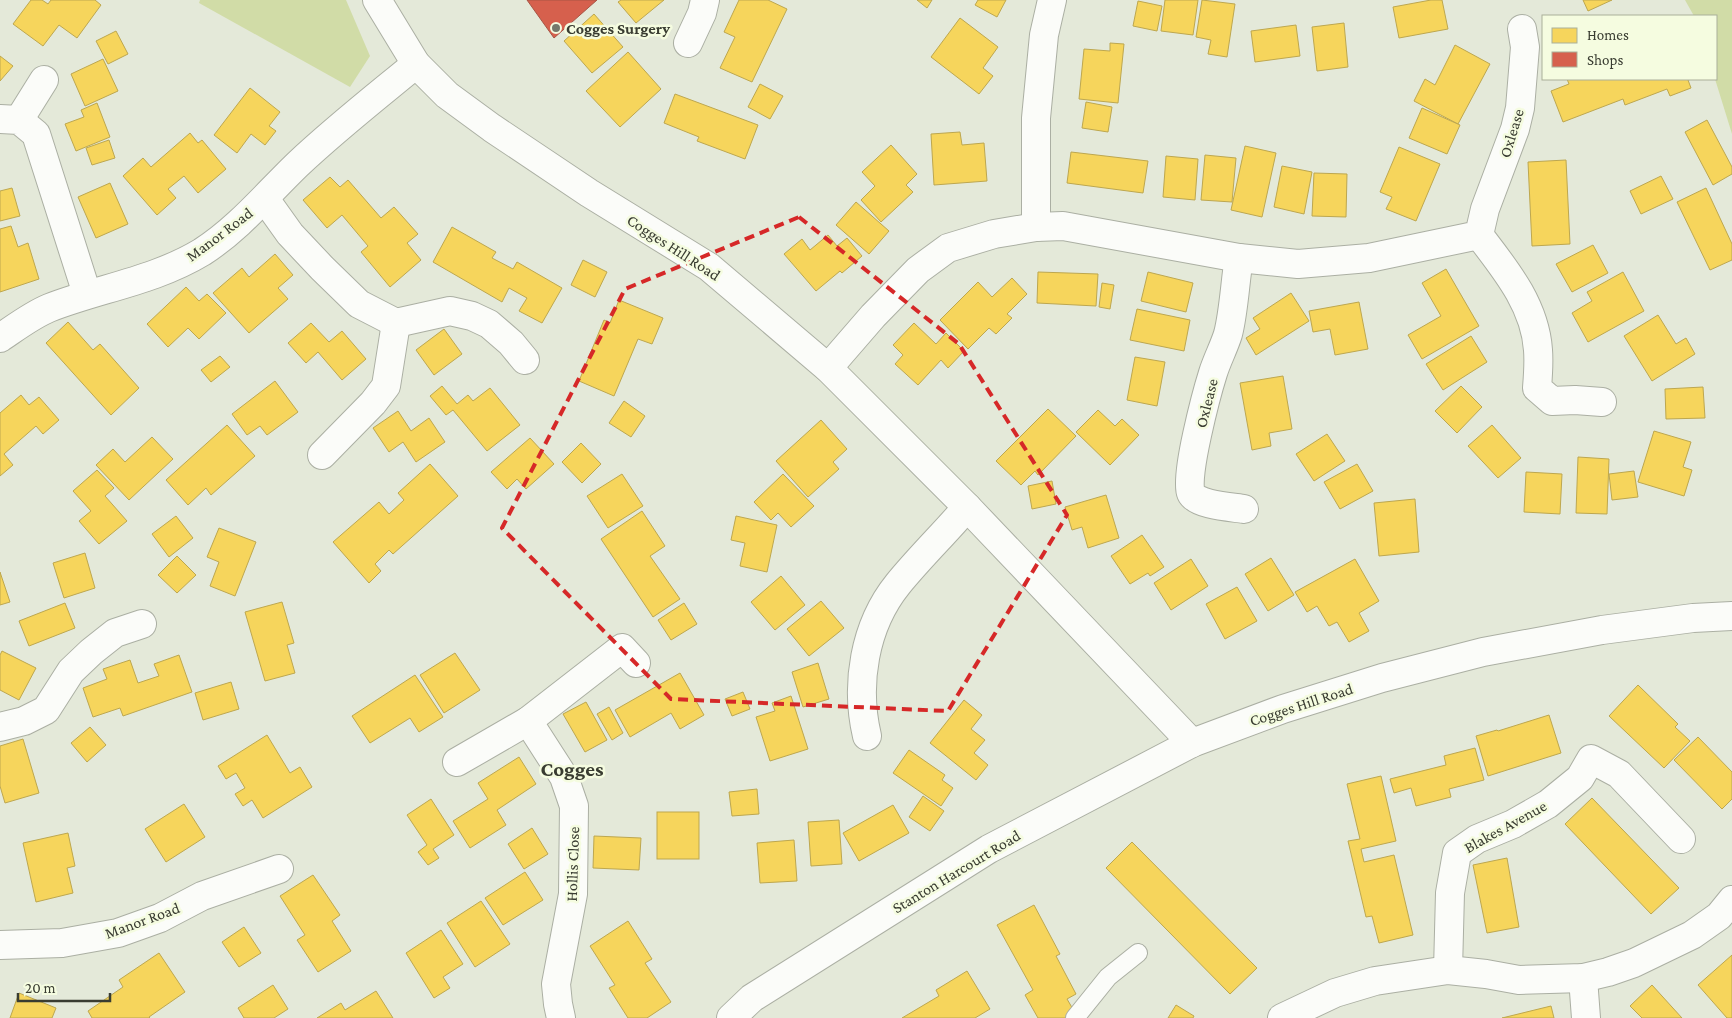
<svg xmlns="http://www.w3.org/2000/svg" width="1732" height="1018" font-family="'Crimson Pro',serif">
<rect width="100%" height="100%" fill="#e4e9d9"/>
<g fill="#d1dca7">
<path d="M200,0H346L370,56L350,87L199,3Z"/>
<path d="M1685,0H1732V134L1715,79L1716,16H1694Z"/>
</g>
<g fill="#f6d55c" stroke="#bda74f">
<path d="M31,0H42L48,4L51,0H95L101,5L77,38L59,25L43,46L13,24Z"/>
<path d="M621,0H664L636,23L618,2Z"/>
<path d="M739,0H768L787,9L752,82L720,68L735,37L724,32Z"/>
<path d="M917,0H932L927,8Z"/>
<path d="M978,0H1006L997,17L975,5Z"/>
<path d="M1165,0H1198L1193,35L1161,31Z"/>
<path d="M1202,0L1235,4L1227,57L1208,54L1211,40L1196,37Z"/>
<path d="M1431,0H1442L1448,29L1399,38L1393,7Z"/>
<path d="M1583,0H1612L1588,11Z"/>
<path d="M1138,1L1162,6L1157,31L1133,26Z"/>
<path d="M594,14L623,47L592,73L564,41Z"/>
<path d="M960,18L998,47L983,68L993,76L979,94L931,57Z"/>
<path d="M1344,23L1348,67L1317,71L1312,27Z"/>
<path d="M1296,25L1300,56L1255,62L1251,31Z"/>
<path d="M116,31L128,54L108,64L96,41Z"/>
<path d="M1110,43L1124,44L1118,103L1079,99L1084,49L1110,51Z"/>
<path d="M1455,45L1490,64L1458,124L1414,101L1425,79L1435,85Z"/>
<path d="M628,52L661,89L620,127L586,91Z"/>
<path d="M0,56L13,66L0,81Z"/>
<path d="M103,59L118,91L85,106L71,74Z"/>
<path d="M1567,79H1692L1688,80L1691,88L1670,96L1667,89L1625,105L1623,99L1563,122L1551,91L1569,84Z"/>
<path d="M760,84L783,96L770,119L748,107Z"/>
<path d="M250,88L280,112L269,126L276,131L265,145L251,134L237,153L214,135Z"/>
<path d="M675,94L758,125L745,159L697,141L699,137L664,123Z"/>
<path d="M1086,102L1112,107L1108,132L1082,128Z"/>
<path d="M97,103L110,137L76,151L65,124L84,117L81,110Z"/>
<path d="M1422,108L1460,125L1447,154L1409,138Z"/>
<path d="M1707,120L1732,167V174L1713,185L1685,132Z"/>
<path d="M960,132L962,145L984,143L987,181L934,185L931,134Z"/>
<path d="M190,133L198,143L202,140L226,169L198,193L184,176L168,189L176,198L157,215L123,176L143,158L151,167Z"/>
<path d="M109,140L115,158L92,165L86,148Z"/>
<path d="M891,145L917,174L906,185L913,192L881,222L861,200L875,186L862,172Z"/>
<path d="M1245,146L1276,153L1262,217L1231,210Z"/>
<path d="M1399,147L1440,164L1416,221L1386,209L1392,197L1380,192Z"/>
<path d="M1071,152L1148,161L1143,193L1067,183Z"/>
<path d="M1205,155L1236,158L1232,202L1201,200Z"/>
<path d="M1166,156L1198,159L1195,200L1163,197Z"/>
<path d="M1566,160L1570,244L1532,246L1528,162Z"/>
<path d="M1282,166L1312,172L1304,214L1274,207Z"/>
<path d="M1314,173L1347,174L1346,217L1312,216Z"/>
<path d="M1661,176L1673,199L1641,214L1630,191Z"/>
<path d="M330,177L340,187L348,180L381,218L394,207L418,234L407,243L421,260L390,287L361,252L368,246L342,215L327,228L303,200Z"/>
<path d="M110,183L128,224L96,238L78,197Z"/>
<path d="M12,188L20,216L0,221V191Z"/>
<path d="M1706,188L1732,244V260L1710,270L1677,202Z"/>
<path d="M856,202L889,231L869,254L836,225Z"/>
<path d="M11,226L18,247L28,243L39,279L0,292V229Z"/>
<path d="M452,227L496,252L492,258L513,269L517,262L562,288L542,323L519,311L527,298L509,288L502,302L433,262Z"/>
<path d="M828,235L837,246L847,238L862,256L842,273L840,271L816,291L784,254L802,239L810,250Z"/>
<path d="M1593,245L1608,273L1572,292L1556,264Z"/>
<path d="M275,254L293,275L278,288L288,299L249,333L213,293L242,268L249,277Z"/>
<path d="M583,260L607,272L595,297L571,285Z"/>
<path d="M1446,269L1479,326L1422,359L1408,335L1441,316L1422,283Z"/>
<path d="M1038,272L1098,274L1096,306L1037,303Z"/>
<path d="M1148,272L1193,283L1186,312L1141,301Z"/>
<path d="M1623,272L1644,311L1588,342L1572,313L1592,301L1587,292Z"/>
<path d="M1012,278L1027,294L1007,314L1012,318L996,334L989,328L968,349L940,320L978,282L992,297Z"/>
<path d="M1102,283L1114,285L1110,309L1099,307Z"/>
<path d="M186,287L199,301L207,294L226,313L199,339L188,328L168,347L147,324Z"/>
<path d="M1291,293L1309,321L1256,355L1246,338L1260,329L1253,318Z"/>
<path d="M619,300L663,318L652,344L638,339L614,396L579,381L604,320L610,323Z"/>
<path d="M1359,302L1368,349L1335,355L1330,329L1313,332L1309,311Z"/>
<path d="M1137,309L1190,320L1184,351L1130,340Z"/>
<path d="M1658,315L1676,344L1686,338L1695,354L1652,381L1624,336Z"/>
<path d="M68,322L93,350L100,344L139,388L111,415L46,343Z"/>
<path d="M311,323L329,342L342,331L366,359L342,380L318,352L306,363L288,343Z"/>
<path d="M914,323L936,344L946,333L964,351L948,368L941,360L918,385L895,364L903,355L893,345Z"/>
<path d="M444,329L462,354L434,375L416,350Z"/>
<path d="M1471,336L1487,362L1443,390L1426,364Z"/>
<path d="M220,356L230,367L211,382L201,370Z"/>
<path d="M1135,357L1165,362L1157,406L1127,400Z"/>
<path d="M1283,376L1292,429L1269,433L1271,446L1252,450L1240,383Z"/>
<path d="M275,381L298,412L267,435L260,426L247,435L232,414Z"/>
<path d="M442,386L457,404L468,395L473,401L490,388L520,425L487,451L453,410L446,415L430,396Z"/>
<path d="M1461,386L1482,407L1457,433L1435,411Z"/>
<path d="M1703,387L1705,418L1666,419L1665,389Z"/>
<path d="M21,395L29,405L39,397L59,420L43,434L36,426L4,454L13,465L0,476V413Z"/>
<path d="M624,401L645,416L631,437L609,423Z"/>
<path d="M1048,409L1076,436L1038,475L1035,471L1021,485L996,461Z"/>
<path d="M1098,410L1115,426L1122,419L1139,435L1110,465L1076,432Z"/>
<path d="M398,411L411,431L429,418L445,442L416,462L403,442L389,452L373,428Z"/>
<path d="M821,420L847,449L833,462L839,469L808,497L776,461Z"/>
<path d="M227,425L255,456L211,495L206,488L188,505L166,480Z"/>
<path d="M1492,425L1521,458L1498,478L1468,446Z"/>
<path d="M1654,431L1691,442L1683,467L1692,470L1684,496L1638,482Z"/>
<path d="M1327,434L1345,461L1314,481L1296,454Z"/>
<path d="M152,437L173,459L129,500L96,465L113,449L125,462Z"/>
<path d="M530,438L554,464L526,489L517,479L507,489L491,472Z"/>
<path d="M581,443L601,464L582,483L562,462Z"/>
<path d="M1578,457L1609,459L1607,514L1576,513Z"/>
<path d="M430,464L458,496L393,554L389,550L375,564L381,571L369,583L333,542L379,502L389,514L404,500L398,493Z"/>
<path d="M1357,464L1373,491L1340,509L1324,482Z"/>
<path d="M97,470L114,488L105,496L127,521L99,544L79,521L91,511L73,491Z"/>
<path d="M1634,471L1638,497L1612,500L1609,474Z"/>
<path d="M1526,472L1562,474L1560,514L1524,512Z"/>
<path d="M622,474L643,506L608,528L587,496Z"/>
<path d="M783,474L814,506L791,527L778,513L771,520L754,502Z"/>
<path d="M1052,481L1056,504L1032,509L1028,486Z"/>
<path d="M1106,495L1119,538L1088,548L1082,527L1072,530L1065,507Z"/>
<path d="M1415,499L1419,552L1379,556L1374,503Z"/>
<path d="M642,511L665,546L650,556L680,599L653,617L601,539Z"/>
<path d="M176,516L193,538L169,557L152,534Z"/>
<path d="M736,516L777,525L767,572L740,566L745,543L731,540Z"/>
<path d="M219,528L256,542L235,596L210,586L219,562L207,557Z"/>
<path d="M1142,535L1164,567L1150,576L1148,573L1130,584L1111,556Z"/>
<path d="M85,553L95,588L64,598L53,563Z"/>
<path d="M177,556L196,575L177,593L158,575Z"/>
<path d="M1271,558L1294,595L1268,611L1245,574Z"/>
<path d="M1191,559L1208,586L1171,610L1154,583Z"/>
<path d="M1355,559L1379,601L1359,613L1369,631L1349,642L1337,622L1329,626L1317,606L1307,612L1295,592Z"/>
<path d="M0,572L10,602L0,605Z"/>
<path d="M781,576L805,605L775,630L751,602Z"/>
<path d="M1237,587L1257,621L1225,639L1206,604Z"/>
<path d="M821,601L844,628L809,656L787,629Z"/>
<path d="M282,602L294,643L287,645L295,673L265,681L245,612Z"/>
<path d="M65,603L75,628L29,646L19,621Z"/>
<path d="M684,603L697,624L671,640L658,620Z"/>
<path d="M2,651L36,668L19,700L0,690V655Z"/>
<path d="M455,653L480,690L444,713L420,675Z"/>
<path d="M179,655L192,692L123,716L120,708L93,717L83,688L107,679L103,669L130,660L138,683L159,676L154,664Z"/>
<path d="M818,663L829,699L803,707L792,672Z"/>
<path d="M680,673L704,715L680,729L671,713L630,737L615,710Z"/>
<path d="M415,675L443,717L419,732L410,718L370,743L352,716Z"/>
<path d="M231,682L239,709L203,720L195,693Z"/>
<path d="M1638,685L1678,724L1675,727L1690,741L1664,768L1609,716Z"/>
<path d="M743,692L750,709L732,716L725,699Z"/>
<path d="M791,696L808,749L770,761L756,717L775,711L772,703Z"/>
<path d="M964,700L982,715L971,729L985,740L974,753L988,765L976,780L930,743Z"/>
<path d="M586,702L607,740L585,752L563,714Z"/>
<path d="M609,707L623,733L612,740L597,714Z"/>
<path d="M1549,715L1561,753L1488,776L1476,736L1497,730L1498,731Z"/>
<path d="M90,727L106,745L87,762L71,743Z"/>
<path d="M267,735L290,773L300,767L312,787L263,818L252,800L243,806L235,794L245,788L236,773L226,779L218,766Z"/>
<path d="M1698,737L1732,772V799L1722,809L1674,760Z"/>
<path d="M23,739L39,793L5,803L0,786V746Z"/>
<path d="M1475,748L1484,780L1449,789L1451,797L1416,806L1411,788L1394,793L1390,779L1446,765L1444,756Z"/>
<path d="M909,750L945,775L942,780L953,788L941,806L893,773Z"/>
<path d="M519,757L536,784L497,810L506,825L470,848L453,821L488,799L478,783Z"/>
<path d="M1381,776L1396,841L1361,849L1364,862L1394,855L1413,935L1379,943L1372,916L1366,917L1348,841L1360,839L1347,784Z"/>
<path d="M757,789L759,814L732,816L729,792Z"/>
<path d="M923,796L944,811L930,831L909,817Z"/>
<path d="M1592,798L1679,888L1651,914L1565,824Z"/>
<path d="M431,799L454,835L433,849L439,858L428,865L418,852L427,845L407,815Z"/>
<path d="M184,804L205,837L166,862L145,829Z"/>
<path d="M893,805L909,833L859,861L843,833Z"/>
<rect x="657" y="812" width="42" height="47"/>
<path d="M839,820L842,864L811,866L808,822Z"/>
<path d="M532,828L548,854L524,869L508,844Z"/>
<path d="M68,833L75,866L67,868L73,893L36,902L23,843Z"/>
<path d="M594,836L641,838L639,870L593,868Z"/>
<path d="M794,840L797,881L760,883L757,843Z"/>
<path d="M1132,842L1257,968L1230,994L1106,868Z"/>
<path d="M1507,858L1519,927L1487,933L1473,865Z"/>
<path d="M525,872L543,900L503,925L485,898Z"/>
<path d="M313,875L340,915L332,921L351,951L318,972L297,940L305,935L280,896Z"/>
<path d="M481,901L510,944L475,967L447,923Z"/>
<path d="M1034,905L1060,954L1056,956L1076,994L1067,999L1077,1016L1073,1018H1038L1025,995L1033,990L997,925Z"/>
<path d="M628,921L652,959L645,963L671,1002L647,1018H628L609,988L615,985L590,946Z"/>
<path d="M244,927L261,953L239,967L222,942Z"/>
<path d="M441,930L463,964L443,977L450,988L434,998L406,953Z"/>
<path d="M159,953L185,992L149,1017L150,1018H92L88,1011L123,987L119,980Z"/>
<path d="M1732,955V1018H1727L1698,985Z"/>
<path d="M967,971L990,1009L975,1018H902L939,996L936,990Z"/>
<path d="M273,985L288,1009L274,1018H244L238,1008Z"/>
<path d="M1652,985L1682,1018H1642L1630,1006Z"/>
<path d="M376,991L393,1018H317L341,1003L345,1010Z"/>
<path d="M19,993L56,1008L52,1018H10Z"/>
<path d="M1176,1005L1194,1016L1193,1018H1168Z"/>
<path d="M1551,1006L1554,1018H1502Z"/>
</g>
<path fill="#d6604d" stroke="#a75545" d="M527,0H597L554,38Z"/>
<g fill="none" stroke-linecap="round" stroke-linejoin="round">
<g stroke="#abafa3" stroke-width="20">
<path id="lane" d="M1075,1018L1108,977L1138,953"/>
</g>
<g stroke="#abafa3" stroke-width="30">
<g id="street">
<path d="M377,0L416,64L447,95L492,128L589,193L709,267L828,368L967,507L1192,743"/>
<path d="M688,43L702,13L705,0"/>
<path d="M0,119L19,120L36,134L87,294"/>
<path d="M19,120L44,80"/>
<path d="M265,199L290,234L322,268L359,304L396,323L450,311L472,316L489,324L511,343L525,360"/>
<path d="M1036,227V118L1044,35L1052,0"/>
<path d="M1479,235C1505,269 1535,305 1538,350C1539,362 1538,376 1537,388L1552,401L1575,400L1602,402"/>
<path d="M1239,258C1235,281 1234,311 1228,334C1224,347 1217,360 1213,373C1207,392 1184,478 1191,493C1196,505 1231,507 1244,509"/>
<path d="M0,338C15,328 32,315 49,308C100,288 154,281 202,252C238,229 266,195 297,165C335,129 376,97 416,64"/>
<path d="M828,368L873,316L918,270L948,248L994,234L1036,227L1063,226L1239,258L1298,264L1369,258L1479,235L1485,209L1515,129L1520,108L1525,47L1522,29"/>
<path d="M322,455L373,403L386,386L396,323"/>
<path d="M528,721L564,777L574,806L573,894L556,984L558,1004L561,1018"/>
<path d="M0,727L24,721L46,710L71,671L91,652L115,633L142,624"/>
<path d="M867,736C855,685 864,626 898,584C920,557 945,533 967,507"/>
<path d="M457,762L528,721L622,648L636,663"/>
<path d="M0,945L62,943L118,933L160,918L202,896L279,869"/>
<path d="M1448,970L1450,893L1457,853L1477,839L1513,824L1548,804L1580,778L1591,759L1619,774L1681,839"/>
<path d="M1583,978L1586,1018"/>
<path d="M731,1018L752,998L989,849L1192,743L1283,709L1382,678L1483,652L1602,630L1693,618L1732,616"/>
<path d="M1282,1018L1335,993L1375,981L1448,970L1486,974L1519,980L1583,978L1608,972L1634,963L1692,935L1719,916L1732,900"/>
</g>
</g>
<use href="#lane" stroke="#fbfcf9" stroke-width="18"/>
<use href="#street" stroke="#fbfcf9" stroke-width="28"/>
</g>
<path fill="none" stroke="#d62828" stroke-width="4" stroke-dasharray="10 6" stroke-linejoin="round" d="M799,217L959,344L1067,515L948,711L671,699L502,528L625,289Z"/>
<circle fill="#75796c" stroke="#f5fce0" stroke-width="2" cx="556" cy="28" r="5"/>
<g text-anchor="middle" stroke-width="5" stroke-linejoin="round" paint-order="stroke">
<g font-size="16" font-weight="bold" fill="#393c31" stroke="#f5fce0" text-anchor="start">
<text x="566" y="34">Cogges Surgery</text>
</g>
<g font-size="16" fill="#393c31" stroke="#f5fce0">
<text transform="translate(1511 133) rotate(-73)" y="6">Oxlease</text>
<text transform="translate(219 234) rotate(-37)" y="6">Manor Road</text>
<text transform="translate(674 247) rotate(33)" y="6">Cogges Hill Road</text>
<text transform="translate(1206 403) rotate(-76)" y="6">Oxlease</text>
<text transform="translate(1301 704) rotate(-18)" y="6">Cogges Hill Road</text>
<text transform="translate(1505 826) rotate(-29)" y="6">Blakes Avenue</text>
<text transform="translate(572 864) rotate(-88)" y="6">Hollis Close</text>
<text transform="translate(956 871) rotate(-31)" y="6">Stanton Harcourt Road</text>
<text transform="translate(142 920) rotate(-20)" y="6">Manor Road</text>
</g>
<g font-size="21" font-weight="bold" fill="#393c31" stroke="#f5fce0">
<text x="572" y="776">Cogges</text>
</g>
</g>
<rect x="1542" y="15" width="175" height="65" fill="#f5fce0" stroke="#aaaf9a"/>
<rect x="1552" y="28" width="25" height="15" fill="#f6d55c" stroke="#aaaf9a"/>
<text x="1587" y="40" font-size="15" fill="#393c31">Homes</text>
<rect x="1552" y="52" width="25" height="15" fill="#d6604d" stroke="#aaaf9a"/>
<text x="1587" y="65" font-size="15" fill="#393c31">Shops</text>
<path d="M18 993v8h92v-8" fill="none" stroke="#393c31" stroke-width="2.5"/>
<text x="25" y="993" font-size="15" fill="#393c31" stroke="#f5fce0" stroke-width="4" paint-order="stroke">20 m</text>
</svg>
